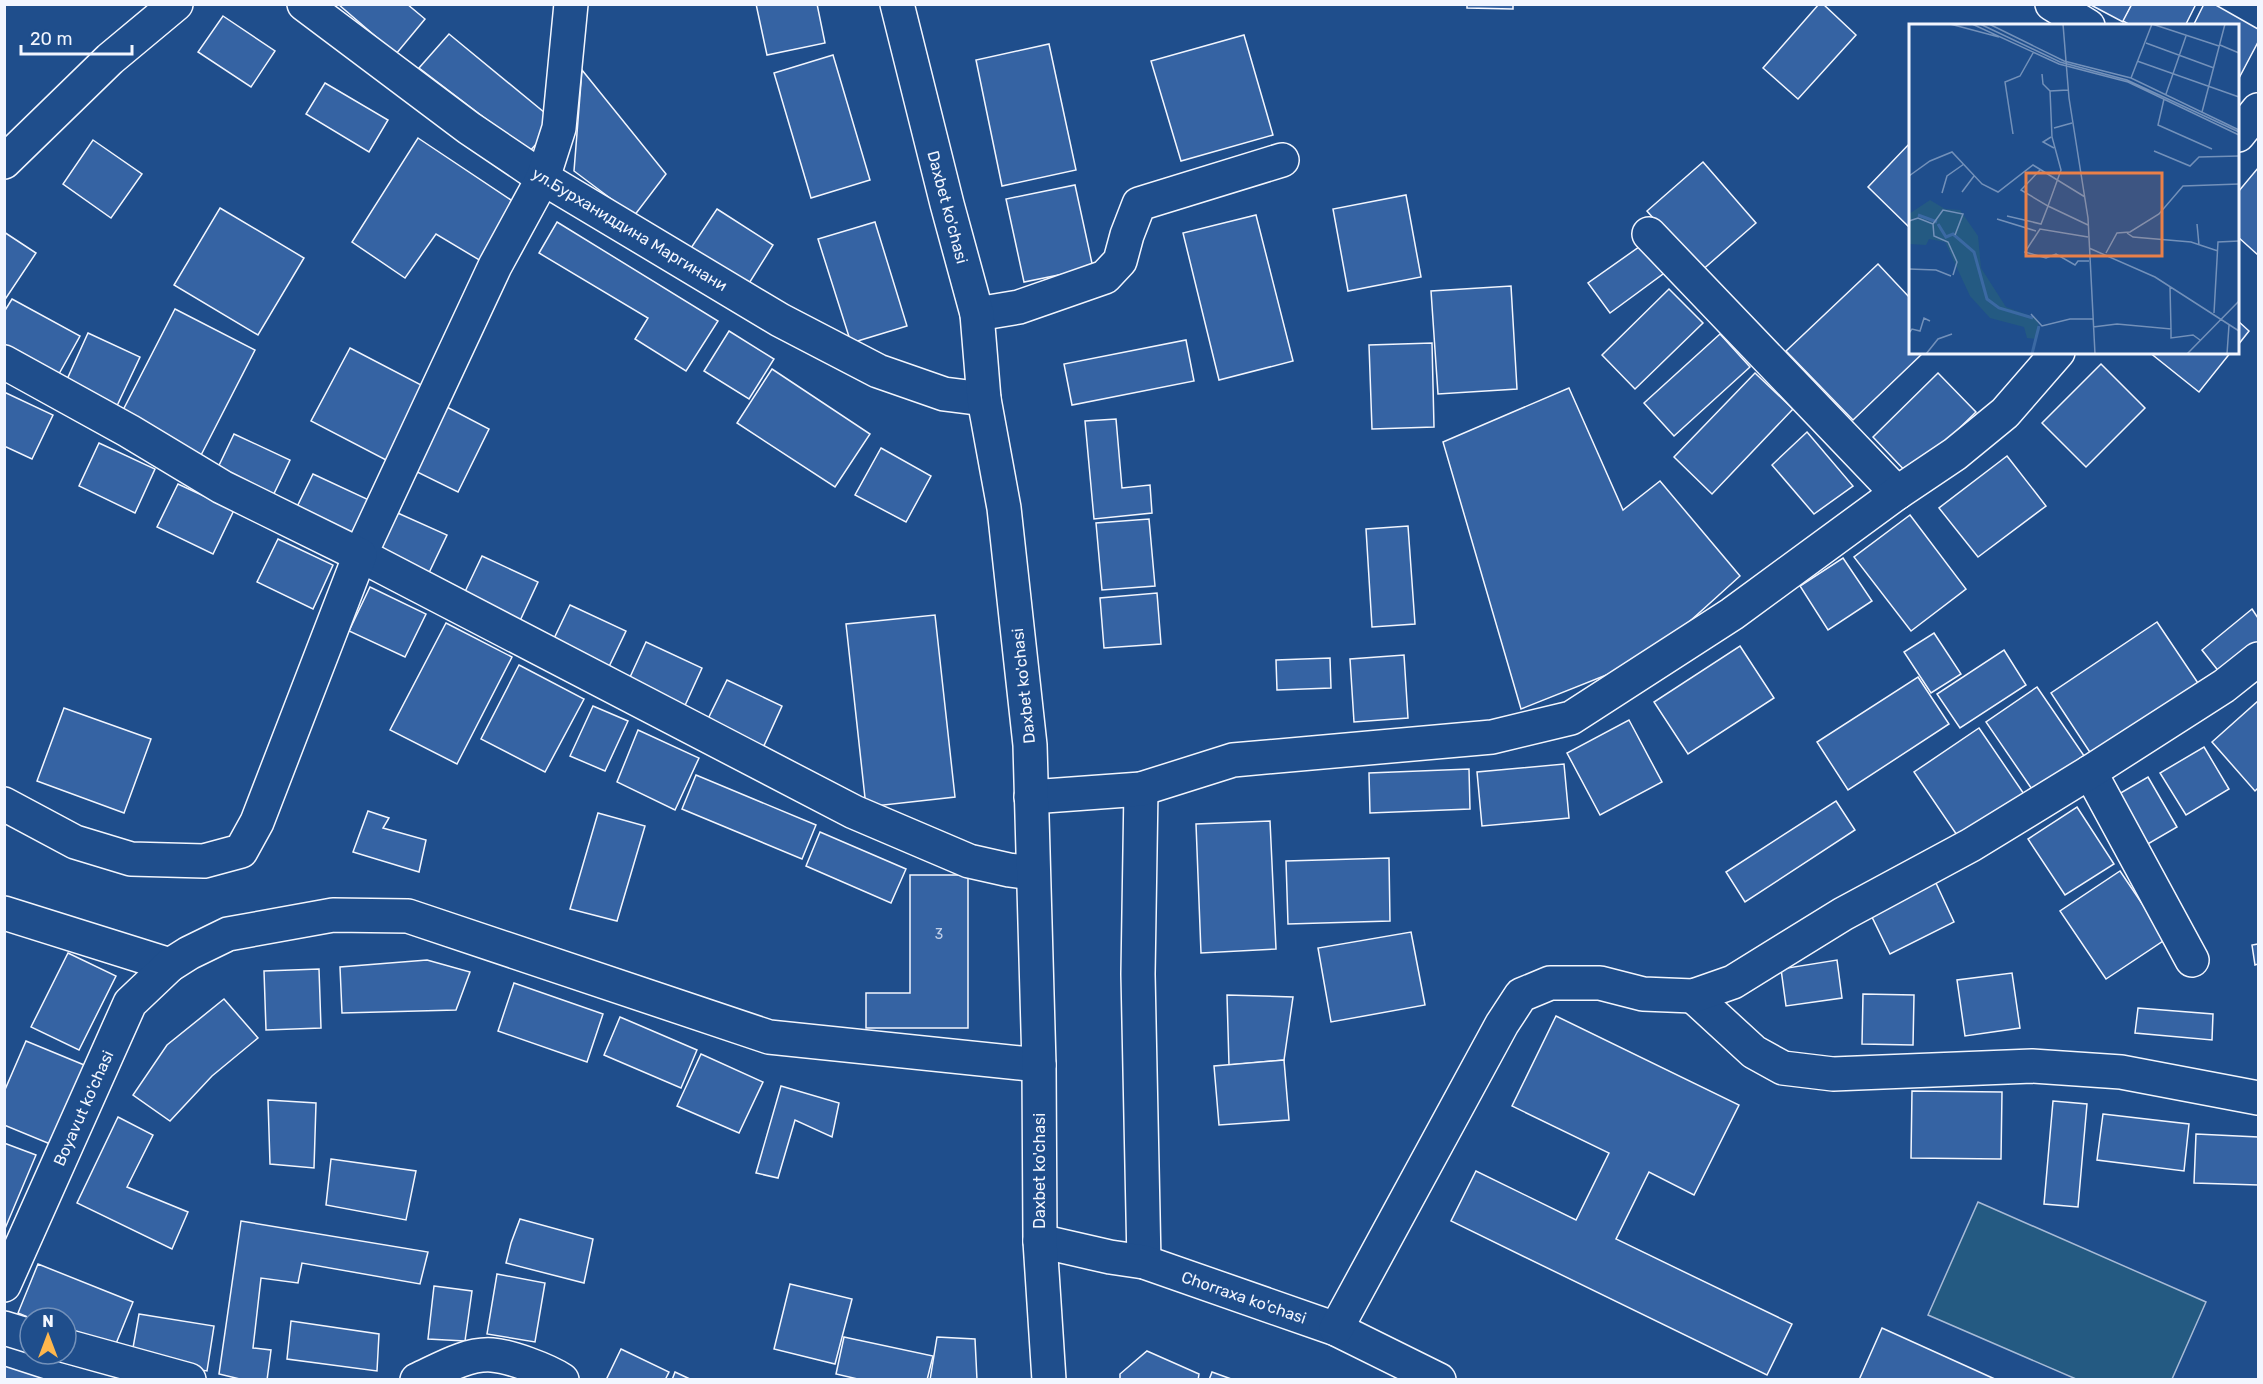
<svg xmlns="http://www.w3.org/2000/svg" width="2263" height="1384" font-family="Rubik,sans-serif">
<rect width="100%" height="100%" fill="#1f4e8c"/>
<path fill="#245a82" stroke="#a8bbd7" stroke-width="1.5" d="M1978,1202L2206,1302L2172,1379H2076L1928,1315Z"/>
<g fill="#3563a3" stroke="#f2f6ff" stroke-width="1.5">
<path d="M338,4H407L425,19L396,54Z"/>
<path d="M756,4H817L825,43L767,55Z"/>
<path d="M1467,4H1513V9L1467,8Z"/>
<path d="M1819,4H1823L1856,35L1798,99L1763,68Z"/>
<path d="M2089,4H2132L2123,22Z"/>
<path d="M2132,4H2196L2185,26H2132L2123,21Z"/>
<path d="M2204,4H2214L2258,29V42L2238,80V26H2193Z"/>
<path d="M223,16L275,51L251,87L198,52Z"/>
<path d="M449,34L556,122L529,152L419,68Z"/>
<path d="M1244,35L1273,135L1181,161L1151,61Z"/>
<path d="M1049,44L1076,170L1002,186L976,60Z"/>
<path d="M833,55L870,180L811,198L774,73Z"/>
<path d="M582,70L666,174L634,216L574,171Z"/>
<path d="M325,83L388,120L369,152L306,114Z"/>
<path d="M418,138L517,204L486,264L436,234L405,278L352,242Z"/>
<path d="M93,140L142,174L111,218L63,184Z"/>
<path d="M1910,143V228L1868,187Z"/>
<path d="M1703,162L1756,223L1700,272L1647,211Z"/>
<path d="M2258,168V255L2238,237V192Z"/>
<path d="M1075,185L1093,268L1024,282L1006,199Z"/>
<path d="M1406,195L1421,277L1348,291L1333,209Z"/>
<path d="M220,208L304,258L258,335L174,285Z"/>
<path d="M717,209L773,245L748,285L691,248Z"/>
<path d="M1256,215L1293,361L1219,380L1183,233Z"/>
<path d="M557,222L718,321L686,371L635,339L648,318L539,253Z"/>
<path d="M875,222L907,326L851,343L818,239Z"/>
<path d="M4,232L36,253L4,301Z"/>
<path d="M1646,242L1667,271L1610,313L1588,283Z"/>
<path d="M1878,264L1910,298V352H1924L1853,420L1786,351Z"/>
<path d="M1511,286L1517,389L1438,394L1431,291Z"/>
<path d="M1669,289L1703,323L1635,389L1602,355Z"/>
<path d="M12,299L80,336L55,381L4,353V312Z"/>
<path d="M175,309L255,350L199,459L119,418Z"/>
<path d="M2238,321L2249,331L2238,345Z"/>
<path d="M729,331L774,359L749,399L704,371Z"/>
<path d="M88,333L140,357L115,410L64,386Z"/>
<path d="M1720,334L1750,367L1674,436L1644,403Z"/>
<path d="M1186,340L1194,381L1072,405L1064,364Z"/>
<path d="M1432,343L1434,427L1372,429L1369,345Z"/>
<path d="M350,348L425,387L386,460L311,421Z"/>
<path d="M2149,352H2231L2199,392Z"/>
<path d="M2101,364L2145,408L2086,467L2042,423Z"/>
<path d="M772,369L870,434L835,487L737,423Z"/>
<path d="M1755,373L1793,409L1712,494L1674,457Z"/>
<path d="M1938,373L1976,412L1910,476L1873,437Z"/>
<path d="M1569,388L1623,510L1660,481L1740,576L1649,658L1521,709L1443,442Z"/>
<path d="M4,392L53,415L32,459L4,446Z"/>
<path d="M443,405L489,429L458,492L411,469Z"/>
<path d="M1116,419L1122,488L1150,485L1152,513L1094,519L1085,421Z"/>
<path d="M1807,432L1853,486L1814,514L1772,465Z"/>
<path d="M234,434L290,460L269,504L213,478Z"/>
<path d="M99,443L155,469L135,513L79,486Z"/>
<path d="M881,448L931,476L906,522L855,495Z"/>
<path d="M2007,456L2046,506L1978,557L1939,508Z"/>
<path d="M313,474L369,500L348,544L292,517Z"/>
<path d="M178,484L234,510L213,554L157,527Z"/>
<path d="M391,510L447,535L426,579L370,553Z"/>
<path d="M1910,515L1966,589L1911,631L1854,557Z"/>
<path d="M1149,519L1155,586L1102,590L1096,523Z"/>
<path d="M1408,526L1415,624L1372,627L1366,529Z"/>
<path d="M278,539L333,565L313,609L257,582Z"/>
<path d="M482,556L538,582L518,625L461,600Z"/>
<path d="M1843,558L1872,601L1828,630L1800,586Z"/>
<path d="M370,587L426,614L405,657L349,631Z"/>
<path d="M1157,593L1161,644L1104,648L1100,598Z"/>
<path d="M570,605L626,631L605,675L549,649Z"/>
<path d="M2252,609L2258,618V657L2227,682L2202,650Z"/>
<path d="M935,615L955,797L866,807L846,624Z"/>
<path d="M2157,622L2204,692L2097,763L2051,693Z"/>
<path d="M446,623L512,657L457,764L390,730Z"/>
<path d="M1934,633L1961,674L1931,693L1904,652Z"/>
<path d="M646,642L702,668L682,712L626,686Z"/>
<path d="M1740,646L1774,698L1688,754L1654,702Z"/>
<path d="M2004,650L2026,685L1960,728L1937,694Z"/>
<path d="M1404,655L1408,718L1354,722L1350,659Z"/>
<path d="M1330,658L1331,688L1277,690L1276,660Z"/>
<path d="M519,665L584,699L545,772L481,739Z"/>
<path d="M1918,677L1949,724L1848,790L1817,742Z"/>
<path d="M727,680L782,706L762,750L706,723Z"/>
<path d="M2037,687L2089,763L2038,798L1986,722Z"/>
<path d="M2258,701V788L2255,791L2212,742Z"/>
<path d="M593,706L628,721L605,771L570,756Z"/>
<path d="M64,708L151,739L124,813L37,781Z"/>
<path d="M1629,720L1662,782L1600,815L1567,753Z"/>
<path d="M1979,728L2026,797L1961,841L1914,772Z"/>
<path d="M638,730L699,758L675,810L617,782Z"/>
<path d="M2204,747L2229,789L2186,815L2160,773Z"/>
<path d="M1564,764L1569,818L1482,826L1477,772Z"/>
<path d="M1469,769L1470,809L1370,813L1369,773Z"/>
<path d="M696,775L816,825L802,859L682,809Z"/>
<path d="M2148,777L2177,827L2141,848L2112,798Z"/>
<path d="M1836,801L1855,830L1745,902L1726,872Z"/>
<path d="M2077,807L2114,864L2065,895L2028,839Z"/>
<path d="M368,811L389,818L383,828L426,840L419,872L353,852Z"/>
<path d="M598,813L645,826L617,921L570,909Z"/>
<path d="M1270,821L1276,949L1201,953L1196,824Z"/>
<path d="M820,832L906,869L891,903L806,866Z"/>
<path d="M1389,858L1390,921L1288,924L1286,861Z"/>
<path d="M2120,871L2166,939L2106,979L2060,911Z"/>
<path d="M910,875H968V1028H866V993H910Z"/>
<path d="M1935,881L1954,922L1890,954L1870,913Z"/>
<path d="M1411,932L1425,1005L1331,1022L1318,948Z"/>
<path d="M2258,944V964L2255,965L2252,945Z"/>
<path d="M68,953L116,976L79,1050L31,1027Z"/>
<path d="M427,960L470,972L456,1010L342,1013L340,967Z"/>
<path d="M1837,960L1842,998L1786,1006L1781,969Z"/>
<path d="M319,969L321,1028L266,1030L264,971Z"/>
<path d="M2012,973L2020,1028L1965,1036L1957,980Z"/>
<path d="M514,983L603,1014L587,1062L498,1031Z"/>
<path d="M1863,994L1914,995L1913,1045L1862,1044Z"/>
<path d="M1227,995L1293,997L1284,1060L1229,1065Z"/>
<path d="M224,999L258,1038L212,1076L170,1121L133,1095L167,1045Z"/>
<path d="M2138,1008L2213,1014L2212,1040L2135,1033Z"/>
<path d="M1556,1016L1739,1105L1694,1195L1649,1172L1616,1239L1792,1324L1767,1375L1451,1221L1476,1171L1576,1220L1609,1153L1512,1106Z"/>
<path d="M620,1017L697,1050L681,1088L604,1055Z"/>
<path d="M26,1041L89,1067L55,1146L4,1125V1092Z"/>
<path d="M701,1054L763,1082L739,1133L677,1106Z"/>
<path d="M1284,1060L1289,1120L1219,1125L1214,1066Z"/>
<path d="M781,1086L839,1103L832,1137L795,1120L778,1178L756,1173Z"/>
<path d="M1912,1091L2002,1092L2001,1159L1911,1158Z"/>
<path d="M268,1100L316,1103L314,1168L270,1164Z"/>
<path d="M2053,1101L2087,1104L2078,1207L2044,1204Z"/>
<path d="M2103,1114L2189,1124L2184,1171L2097,1160Z"/>
<path d="M118,1117L153,1135L127,1187L188,1212L172,1249L77,1203Z"/>
<path d="M2196,1134L2258,1137V1185L2194,1183Z"/>
<path d="M4,1143L36,1155L4,1231Z"/>
<path d="M331,1159L416,1171L406,1220L326,1205Z"/>
<path d="M520,1219L593,1239L584,1283L506,1263L511,1243Z"/>
<path d="M241,1221L428,1252L420,1284L302,1263L298,1283L261,1278L253,1348L271,1350L267,1380H244L219,1374Z"/>
<path d="M38,1264L133,1302L113,1351L66,1333V1318H30L18,1313Z"/>
<path d="M497,1274L545,1283L535,1342L487,1334Z"/>
<path d="M790,1284L852,1299L835,1364L774,1349Z"/>
<path d="M434,1286L472,1291L465,1341L428,1339Z"/>
<path d="M139,1314L214,1326L207,1371L131,1359Z"/>
<path d="M291,1321L379,1334L377,1371L287,1359Z"/>
<path d="M1882,1328L1997,1380H1859Z"/>
<path d="M844,1337L933,1356L927,1380H862L836,1374Z"/>
<path d="M937,1337L975,1339L977,1380H930Z"/>
<path d="M621,1349L669,1372L665,1380H606Z"/>
<path d="M1147,1351L1199,1374L1198,1380H1120V1374Z"/>
<path d="M4,1366L47,1380H4Z"/>
<path d="M675,1372L692,1380H672Z"/>
<path d="M1212,1372L1234,1380H1209Z"/>
</g>
<g fill="none" stroke-linecap="round" stroke-linejoin="round">
<g stroke="#f2f6ff" stroke-width="36">
<g id="minor">
<path d="M304,4L469,128L543,178L780,320L878,371L944,394L984,399"/>
<path d="M571,4L559,128L543,178L495,266L360,555L854,812L969,861L1009,870L1033,873"/>
<path d="M2052,4L2088,26"/>
<path d="M2238,135L2258,110"/>
<path d="M4,162L110,59L176,4"/>
<path d="M1649,234L1897,493"/>
<path d="M977,314L1019,307L1105,277L1120,261L1127,235L1139,204L1282,160"/>
<path d="M4,362L129,431L222,487L360,555L257,822L241,851L204,861L131,859L75,842L4,804"/>
<path d="M2090,772L2192,960"/>
<path d="M1141,789L1138,974L1144,1262"/>
<path d="M1031,797L1141,789L1233,760L1492,737L1571,718L1732,614L1897,493L1955,454L2005,413L2058,352"/>
<path d="M4,913L170,965"/>
<path d="M1693,996L1754,1052L1783,1068L1833,1074L2032,1066L2121,1072L2258,1098"/>
<path d="M1040,1241L1110,1257L1144,1262L1336,1329L1439,1380"/>
<path d="M4,1285L130,1003L170,965L189,953L228,934L333,915L408,916L769,1037L1039,1065"/>
<path d="M4,1328L30,1336"/>
<path d="M1336,1329L1502,1024L1521,995L1550,983H1600L1643,994L1693,996L1733,982L1843,914L1971,845L2090,772L2224,686L2258,659"/>
<path d="M66,1346L189,1380"/>
<path d="M417,1380C439,1370 467,1353 492,1355C509,1356 547,1370 562,1380"/>
</g>
</g>
<g stroke="#f2f6ff" stroke-width="36">
<path id="major" d="M897,4L947,204L977,314L984,399L1004,508L1030,745L1039,1065L1040,1241L1049,1380"/>
</g>
<use href="#minor" stroke="#1f4e8c" stroke-width="33"/>
<use href="#major" stroke="#1f4e8c" stroke-width="33"/>
</g>
<g text-anchor="middle" stroke-width="4.5" stroke-linejoin="round" paint-order="stroke">
<g font-size="14" fill="#c3d1e8">
<text x="939" y="939">3</text>
</g>
<g font-size="16" fill="#f2f6ff" stroke="#1f4e8c">
<text transform="translate(948 207) rotate(75)" y="6">Daxbet ko'chasi</text>
<text transform="translate(630 229) rotate(31)" y="6">ул.Бурханиддина Маргинани</text>
<text transform="translate(1023 686) rotate(-96)" y="6">Daxbet ko'chasi</text>
<text transform="translate(83 1108) rotate(-66)" y="6">Boyavut ko'chasi</text>
<text transform="translate(1039 1171) rotate(-90)" y="6">Daxbet ko'chasi</text>
<text transform="translate(1244 1297) rotate(19)" y="6">Chorraxa ko'chasi</text>
</g>
</g>
<g transform="translate(1909 24)">
<rect width="330" height="330" fill="#1f4e8c"/>
<path d="M21,176L36,185L51,186L69,212L72,244L97,283L127,294L131,305L128,315L118,314L115,303L81,294L61,272L36,218L20,215L17,221L0,220V190Z" fill="#245a82"/>
<path fill="none" stroke="#3b69a3" stroke-width="3" d="M9,191L28,198M29,200L37,213L44,210L65,228L78,275L90,284L124,294M123,330L130,302"/>
<path fill="none" stroke="#7391ba" stroke-width="1.5" d="M41,0L90,13M63,0L150,40L219,58L330,111M71,0L151,38L218,56L330,108M80,0L155,37L222,54L330,106M154,0L160,74L179,194L186,330M243,0L310,22M237,19L305,44M311,21L330,29M228,37L330,73M133,50L134,60L141,67M222,54L243,0M159,66L141,67L143,113L152,146L139,182L179,201M257,70L277,12M255,75L249,101L303,125M293,88L316,0M145,104L163,99M104,110L96,58L111,52L124,29M142,113L134,118L145,124M245,127L281,142L290,133L330,132M0,152L21,137L43,128L73,160L89,168L124,141L176,173M53,168L65,152M33,169L38,152L55,140M98,192L132,200L139,182L112,166L131,146M88,195L127,207M0,197L9,194L24,200L25,212L39,218L48,238L44,251M24,200L34,186L54,190L46,211M288,200L290,221M218,209L224,213L282,218L309,227M179,213L131,205L116,228L137,234L147,230L166,241L169,237H180M180,224L246,253L330,307M197,229L208,209L221,208L250,190L274,162L330,160M0,245L27,246L42,252M305,289L309,218L330,217M122,290L133,302L161,295H184M184,303L208,300L262,305L261,263M262,305V314L284,311L291,316M0,309L3,305L11,307L15,294L21,297M17,330L29,315L43,310M278,330L330,277M318,330L320,301"/>
<path fill="#ea8049" fill-opacity="0.15" stroke="#ea8049" stroke-width="3" d="M117,149H253V232H117Z"/>
<rect width="330" height="330" fill="none" stroke="#f2f6ff" stroke-width="3"/>
</g>
<rect width="2263" height="1384" fill="none" stroke="#f2f6ff" stroke-width="12"/>
<g transform="translate(48 1336)"><circle r="28" fill="#1f4e8c" stroke="#7391ba" stroke-width="1.5"/>
<path d="M0-4.5L10 22L0 15L-10 22Z" fill="#ffb74d"/>
<text y="-9" font-size="16" font-weight="bold" text-anchor="middle" fill="#f2f6ff">N</text>
</g>
<path d="M21 45v9h111v-9" fill="none" stroke="#f2f6ff" stroke-width="3"/>
<text x="30" y="45" font-size="18" fill="#f2f6ff" stroke="#1f4e8c" stroke-width="4.5" paint-order="stroke">20 m</text>
</svg>
